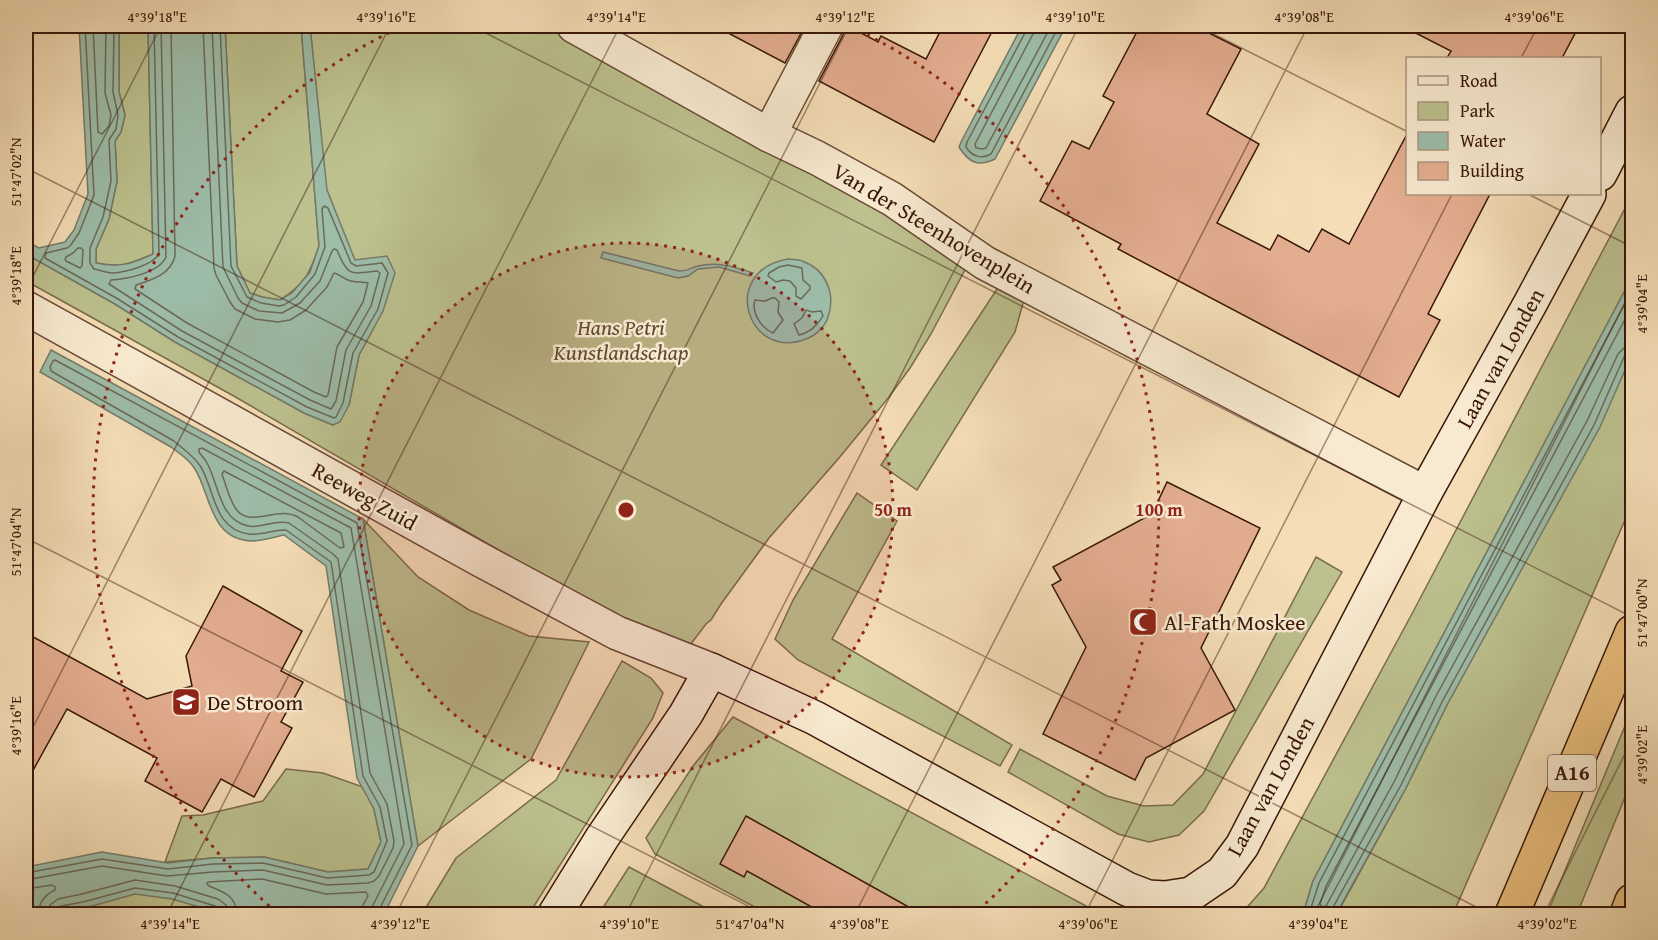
<svg xmlns="http://www.w3.org/2000/svg" width="1658" height="940" font-family="'Gentium Book Plus',serif">
<rect width="100%" height="100%" fill="#f5deb7"/>
<filter id="stains"><feTurbulence type="fractalNoise" baseFrequency=".00333" numOctaves="4"/><feColorMatrix values="0 0 0 0 .2 0 0 0 0 .09 0 0 0 0 .02 0 0 0 .5 -.17"/></filter>
<radialGradient id="worn" r=".72"><stop offset=".6" stop-color="#630" stop-opacity="0"/><stop offset="1" stop-color="#630" stop-opacity=".3"/></radialGradient>
<g fill="#bcc18e" stroke="#7a6c4c" stroke-width="1.5">
<path d="M119,26H148L153,254C130,264 120,268 96,263V249L109,219L117,181L115,141L121,132L125,115L119,92Z"/>
<path d="M225,26H301L319,246C310,273 305,284 280,300L262,297L250,293L237,266Z"/>
<path d="M310,26H547L893,213L967,266L931,334L910,368L889,397L839,458L769,538L721,604L711,620L706,624L687,649L631,627L232,395L26,281V254L115,304L175,342L304,413L333,425L349,405L359,355L374,327L320,185L321,137Z"/>
<path d="M1632,195V277L1313,881L1303,914H1241L1264,888L1414,610Z"/>
<path d="M1001,283L1025,296L1015,332L917,490L881,465Z"/>
<path d="M1632,354V504L1453,914H1337L1406,788L1448,703L1599,427Z"/>
<path d="M857,493L897,521L832,639L1012,745L1000,766L798,660L775,639L793,600Z"/>
<path d="M363,519L418,577L469,610L529,636L589,642L531,759L418,846Z"/>
<path d="M1316,557L1342,572L1204,811L1179,835L1149,842L1118,834L1008,772L1020,749L1107,796L1144,806L1173,805L1203,774Z"/>
<path d="M622,661L651,678L663,693L653,718L529,914H422L456,858L556,780Z"/>
<path d="M1632,709V780L1577,914H1547Z"/>
<path d="M733,717L1101,914H768L655,854L646,838L693,766Z"/>
<path d="M286,769L323,773L363,787L374,809L381,842L368,869L328,872L264,857L212,858L165,862L182,816L203,815L263,801Z"/>
<path d="M629,867L717,914H599Z"/>
<path d="M26,888L315,899L334,914H26Z"/>
</g>
<g fill="#9dbda9" stroke="#757a69" stroke-width="1.5">
<path d="M79,26H119V92L125,115L121,132L115,141L117,181L109,219L96,249V263C118,268 132,264 153,254L148,26H225L237,266L250,293L262,297L280,300L292,293L310,272L319,246L301,26H310L327,190L355,260L387,256L395,273L383,311L359,355L349,405L340,422L333,425L304,413L175,342L115,304L26,254V241L39,248L65,242L74,230L88,194Z"/>
<path d="M1022,26H1066L995,159C978,167 969,163 959,147L962,140Z"/>
<path d="M603,252L679,271C687,271 691,268 698,266C717,261 735,267 753,273L750,276L719,267L698,269L688,276L678,278L601,258Z"/>
<path d="M788,259C792,260 798,259 802,261C826,269 836,294 828,317C825,327 815,336 806,339C748,362 718,271 788,259Z"/>
<path d="M1632,277V354L1600,427L1448,703L1406,788L1336,914H1303L1313,881Z"/>
<path d="M51,350L363,519L418,846L384,914H223L172,899L135,894L85,908L45,914H26V867L102,852L168,863L212,858L264,857L328,872L368,869L381,842L374,809L357,778L326,566L284,535C274,537 262,541 252,541C210,540 211,495 195,469C189,459 179,453 171,447L40,372Z"/>
</g>
<g fill="none" stroke-linecap="round" stroke-linejoin="round">
<g stroke="#6a6a59" stroke-width="1.5">
<path d="M85,26L94,195L79,233L70,246L67,248L46,253L45,258L118,299L178,337L307,407L334,418L336,417L343,403L353,353L378,309L388,273L382,263L356,266L351,263L328,208L324,206L322,209L325,247L315,274L296,297L284,305L279,306L261,303L247,297L231,266L220,26"/>
<path d="M93,26L98,132L102,134L109,126L111,115L105,93L106,26"/>
<path d="M114,26L113,92L118,115L116,129L109,140L111,181L103,217L90,248V263L94,269C100,270 107,273 114,273C126,272 153,265 159,254L154,26"/>
<path d="M161,26L166,257C159,273 127,279 111,280L109,284L182,331L310,400L331,409L336,401L346,350L371,306L380,273L377,271C350,274 348,277 337,250L334,249L332,251L320,281L300,303L282,313L259,311L242,303L238,298L223,267L212,26"/>
<path d="M171,26L175,256C171,274 152,280 136,285L135,289L187,323L314,392L326,397L328,395L337,347L363,302L368,283C362,281 354,283 348,280C343,278 339,274 334,273L327,287L306,310L290,320L278,322L255,319L235,309L230,302L216,275L214,268L203,26"/>
<path d="M1027,26L1026,31L967,142L966,147C972,157 982,159 991,154L1059,26"/>
<path d="M1035,26L1033,34L975,144L976,148L983,149L986,148L1051,26"/>
<path d="M78,248H81L83,250L82,266L80,268L66,261L65,259L66,257L73,253Z"/>
<path d="M788,265L802,268L803,280L810,286V289L801,299L796,296V288L790,281L783,280L776,282L768,276L769,273L779,267Z"/>
<path d="M772,298H775L779,302L778,312L783,320L773,333C761,328 751,312 755,300L765,301Z"/>
<path d="M1632,306L1326,886L1320,904L1322,907L1326,906L1394,782L1436,696L1587,421L1618,354L1624,348L1632,346"/>
<path d="M806,310L812,312L821,311L823,316C818,325 809,333 799,335L794,324L802,318Z"/>
<path d="M224,471L341,533L344,547L340,548L298,517C277,505 250,529 236,509C229,499 226,485 222,474Z"/>
<path d="M26,873L102,859L168,869L213,864L263,863L327,878L369,875L374,872L387,841L380,807L363,776L331,562L286,530C274,529 262,536 249,534C214,530 215,491 201,467C194,456 183,449 174,441L51,371L50,367L53,361L55,360L357,523L412,845L379,910V914"/>
<path d="M26,880L102,866L167,876L213,872L263,870L327,885L368,883L374,881L379,876L393,848L394,841L387,804L370,773L338,559L333,554L289,523C275,519 261,529 248,526C219,520 219,484 207,463C205,459 201,455 199,452V449L202,448L351,528L404,844L372,907L371,914"/>
<path d="M26,889L52,885L55,887V890C44,895 39,903 38,914"/>
<path d="M47,914L50,905L58,899L82,894L135,880L175,886L218,899L226,905L228,914"/>
<path d="M55,914L56,909L61,906L83,902L135,888L173,893L215,906L220,909V914"/>
<path d="M237,914C236,896 224,892 209,886L207,884L208,882L262,879L326,894L366,892L368,896L363,905L362,914"/>
<path d="M1309,914L1319,883L1632,290"/>
<path d="M1332,914V909L1401,785L1443,700L1594,425L1624,357L1628,354L1632,353"/>
</g>
</g>
<g fill="#e3ad8f" stroke="#381609" stroke-width="1.5">
<path d="M715,26H805L785,63Z"/>
<path d="M845,26H848L878,42L881,36L926,59L943,26H995L934,142L819,81L843,35Z"/>
<path d="M1140,26H1195L1241,49L1207,114L1259,144L1217,223L1270,250L1278,235L1309,252L1322,229L1349,244L1407,134V194H1490L1428,314L1440,320L1399,397L1118,249L1121,244L1040,201L1072,141L1089,149L1114,102L1103,96Z"/>
<path d="M1402,26H1579L1562,58H1447L1451,51Z"/>
<path d="M1167,482L1260,528L1201,648L1235,710L1146,758L1135,780L1043,734L1086,647L1052,585L1061,580L1053,567L1152,514Z"/>
<path d="M223,586L302,631L281,671L303,682L281,722L292,728L254,797L221,779L202,812L145,781L157,758L67,709L26,783V633L147,699L192,686L186,656Z"/>
<path d="M746,816L923,915H826L747,871L744,877L720,864Z"/>
</g>
<g fill="none" stroke-linecap="round" stroke-linejoin="round">
<g stroke="#674834" stroke-width="36">
<g id="street">
<path d="M574,26L769,135L817,158L892,199L985,263L1425,493"/>
<path d="M769,135L826,26"/>
<path d="M26,308L479,559L617,633L711,670"/>
</g>
</g>
<g stroke="#381609" stroke-width="36">
<g id="secondary">
<path d="M1600,174L1632,112"/>
<path d="M555,914L602,838L686,714L711,670L815,718L1127,889L1148,897L1165,898L1191,894L1222,873L1242,846L1425,493L1530,304L1589,194"/>
</g>
</g>
<g stroke="#381609" stroke-width="36">
<g id="highway">
<path d="M1512,914L1632,632"/>
<path d="M1627,914L1632,901"/>
</g>
</g>
<use href="#street" stroke="#f8ead0" stroke-width="33"/>
<use href="#secondary" stroke="#f8ead0" stroke-width="33"/>
<use href="#highway" stroke="#eabf7c" stroke-width="33"/>
</g>
<path fill="none" stroke="#381609" stroke-width="1.5" stroke-opacity="0.45" d="M472,26L1632,617M1198,26L1408,132M1521,58L1538,26M26,168L1490,914M1528,194L1632,247M26,290L161,26M26,538L764,914M26,741L390,26M26,908L38,914M167,914L620,26M396,914L849,26M626,914L1079,26M855,914L1308,26M1085,914L1452,194M1314,914L1632,289M1544,914L1632,740"/>
<circle cx="626" cy="510" r="267" fill="#8f2418" fill-opacity=".12"/>
<g fill="none" stroke="#8f2418" stroke-width="3" stroke-dasharray="3 6">
<circle cx="626" cy="510" r="267"/>
<path d="M276 912A533 533 0 0 1 401 27M851 27A533 533 0 0 1 976 912"/>
</g>
<defs>
<g id="mosque-square" transform="scale(1.5)"><rect x="-9" y="-9" width="18" height="18" rx="4" fill="#8f2418" stroke="#f8ead0"/><path d="M3.5-4.9A6 6 0 1 0 3.5 4.9A5 5 0 1 1 3.5-4.9Z" fill="#fff"/></g>
<g id="school-square" transform="scale(1.5)"><rect x="-9" y="-9" width="18" height="18" rx="4" fill="#8f2418" stroke="#f8ead0"/><path d="M0-5L7-2L0 1L-7-2ZM-4 1L0 2.5L4 1V4Q0 6-4 4Z" fill="#fff"/></g>
</defs>
<g fill-rule="evenodd">
<use href="#mosque-square" x="1143" y="622"/>
<use href="#school-square" x="186" y="702"/>
</g>
<g text-anchor="middle" stroke-width="5" stroke-linejoin="round" paint-order="stroke">
<rect fill="#f8ead0" stroke="#725645" stroke-width="1.5" x="1548" y="755" width="48" height="36" rx="4.5"/>
<g font-size="21" font-weight="bold" fill="#381609">
<text x="1572" y="780">A16</text>
</g>
<g font-size="22" fill="#381609" stroke="#f8ead0">
<text transform="translate(934 228) rotate(31)" y="8">Van der Steenhovenplein</text>
<text transform="translate(1500 358) rotate(-61)" y="8">Laan van Londen</text>
<text transform="translate(365 496) rotate(29)" y="8">Reeweg Zuid</text>
<text transform="translate(1270 786) rotate(-61)" y="8">Laan van Londen</text>
</g>
<g font-size="22" font-style="italic" fill="#604931" stroke="#f8ead0">
<text x="621" y="335">Hans Petri<tspan x="621" dy="25">Kunstlandschap</tspan></text>
</g>
<g font-size="22" fill="#381609" stroke="#f8ead0" text-anchor="start">
<text x="1164" y="630">Al-Fath Moskee</text>
<text x="207" y="710">De Stroom</text>
</g>
</g>
<circle cx="626" cy="510" r="9" fill="#8f2418" stroke="#f8ead0" stroke-width="3"/>
<g font-size="18" text-anchor="middle" font-weight="bold" fill="#8f2418" stroke="#f8ead0" stroke-width="5" stroke-linejoin="round" paint-order="stroke">
<text x="893" y="516">50 m</text>
<text x="1159" y="516">100 m</text>
</g>
<rect width="1658" height="940" fill="none" stroke="#f5deb7" stroke-width="66"/>
<rect x="1406" y="57" width="195" height="138" fill="#f8ead0" stroke="#ab9580" stroke-width="1.5"/>
<rect x="1418" y="76" width="30" height="9" fill="#f8ead0" stroke="#ab9580" stroke-width="1.5"/>
<text x="1460" y="87" font-size="18" fill="#381609">Road</text>
<rect x="1418" y="102" width="30" height="18" fill="#bcc18e" stroke="#ab9580" stroke-width="1.5"/>
<text x="1460" y="117" font-size="18" fill="#381609">Park</text>
<rect x="1418" y="132" width="30" height="18" fill="#9dbda9" stroke="#ab9580" stroke-width="1.5"/>
<text x="1460" y="147" font-size="18" fill="#381609">Water</text>
<rect x="1418" y="162" width="30" height="18" fill="#e3ad8f" stroke="#ab9580" stroke-width="1.5"/>
<text x="1460" y="177" font-size="18" fill="#381609">Building</text>
<rect x="33" y="33" width="1592" height="874" fill="none" stroke="#381609" stroke-width="2"/>
<g font-size="15" text-anchor="middle" fill="#381609">
<text x="157" y="22">4°39'18"E</text>
<text x="386" y="22">4°39'16"E</text>
<text x="616" y="22">4°39'14"E</text>
<text x="845" y="22">4°39'12"E</text>
<text x="1075" y="22">4°39'10"E</text>
<text x="1304" y="22">4°39'08"E</text>
<text x="1534" y="22">4°39'06"E</text>
<text transform="translate(16 172) rotate(-90)" y="5">51°47'02"N</text>
<text transform="translate(16 276) rotate(-90)" y="5">4°39'18"E</text>
<text transform="translate(1642 304) rotate(-90)" y="5">4°39'04"E</text>
<text transform="translate(16 542) rotate(-90)" y="5">51°47'04"N</text>
<text transform="translate(1642 613) rotate(-90)" y="5">51°47'00"N</text>
<text transform="translate(16 726) rotate(-90)" y="5">4°39'16"E</text>
<text transform="translate(1642 755) rotate(-90)" y="5">4°39'02"E</text>
<text x="170" y="929">4°39'14"E</text>
<text x="400" y="929">4°39'12"E</text>
<text x="629" y="929">4°39'10"E</text>
<text x="750" y="929">51°47'04"N</text>
<text x="859" y="929">4°39'08"E</text>
<text x="1088" y="929">4°39'06"E</text>
<text x="1318" y="929">4°39'04"E</text>
<text x="1547" y="929">4°39'02"E</text>
</g>
<rect width="100%" height="100%" filter="url(#stains)"/>
<rect width="100%" height="100%" fill="url(#worn)"/>
</svg>
